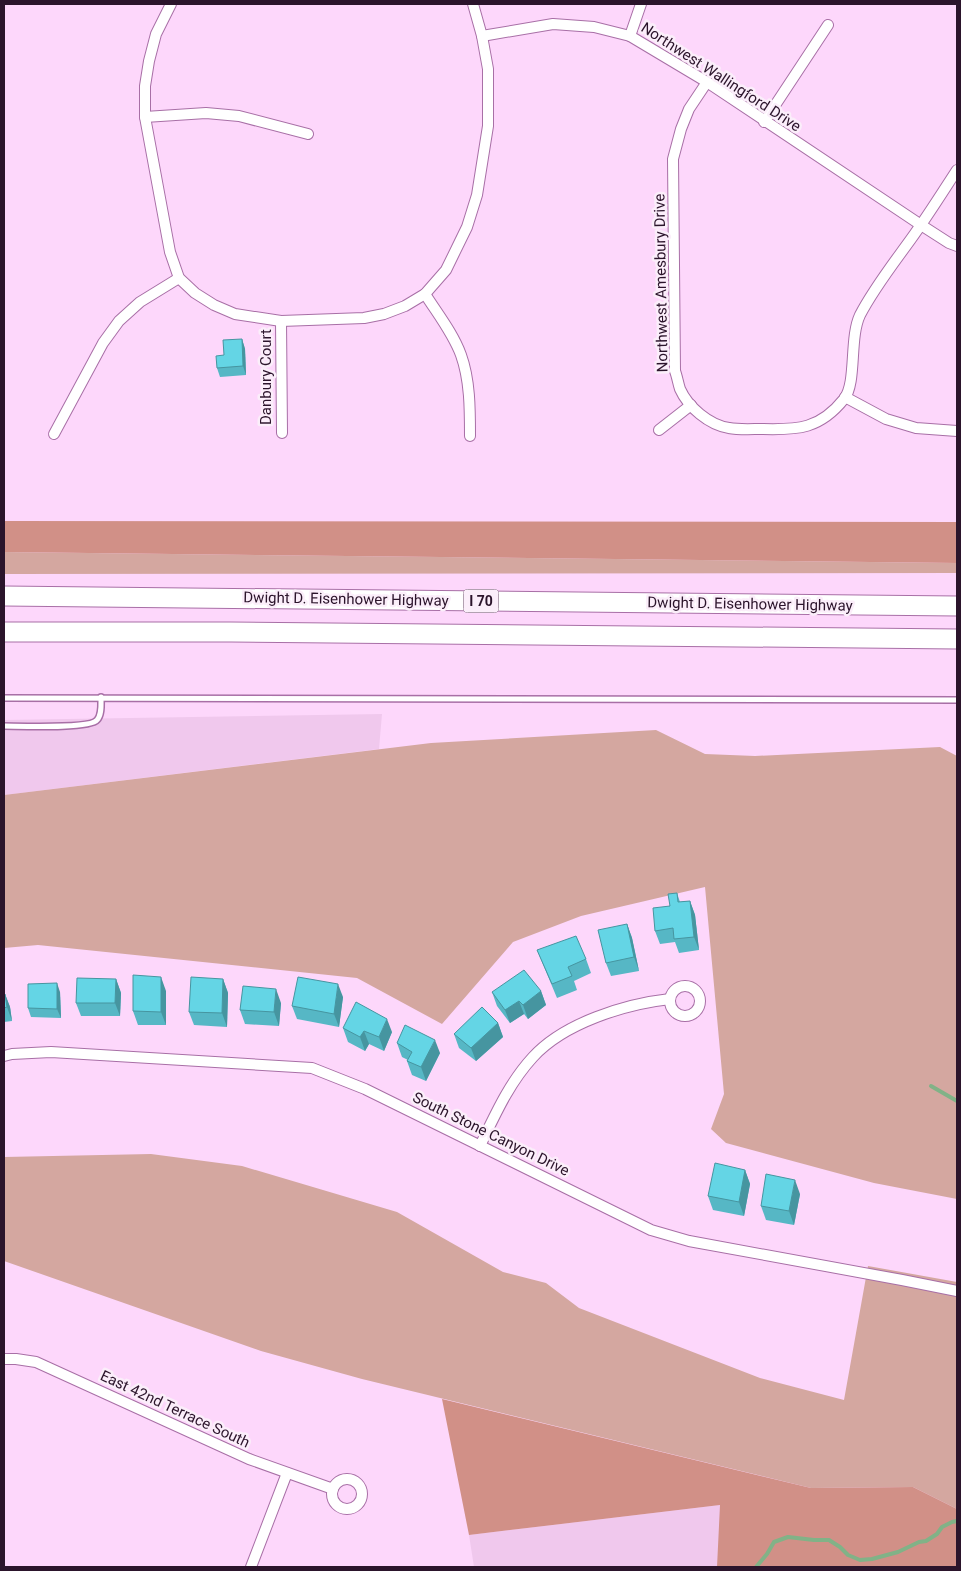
<svg xmlns="http://www.w3.org/2000/svg" width="961" height="1571" font-family="Roboto,sans-serif">
<rect width="100%" height="100%" fill="#fdd7fb"/>
<g fill="#f0c8ed">
<path d="M382,714L379,749L4,795V720Z"/>
<path d="M720,1505L726,1567H474L469,1535Z"/>
</g>
<g fill="#d4a7a0">
<path d="M4,552L957,563V573L4,574Z"/>
<path d="M656,730L705,754L755,756L940,747L957,756V1199L874,1183L726,1143L711,1129L724,1094L705,887L581,916L513,942L442,1024L357,978L38,945L4,948V795L431,743Z"/>
<path d="M151,1154L242,1166L397,1212L503,1272L546,1283L579,1308L760,1378L844,1400L868,1266L957,1282V1509L913,1487L811,1488L362,1379L261,1351L4,1261V1157Z"/>
</g>
<g fill="#d19087">
<path d="M4,521L957,522V563L5,552H4Z"/>
<path d="M442,1399L811,1488L913,1487L957,1509V1567H717L720,1505L469,1535Z"/>
</g>
<g fill="none" stroke-linecap="round" stroke-linejoin="round">
<g stroke="#81b287" stroke-width="4">
<path d="M931,1086L957,1101"/>
<path d="M756,1567L767,1554L774,1542L788,1537L814,1540H829L840,1547L848,1555L860,1560L872,1559L898,1552L919,1542L926,1541L937,1534L942,1527L952,1522L957,1521"/>
</g>
<g stroke="#a86fa6" stroke-width="8">
<g id="service">
<path d="M4,698L957,700"/>
<path d="M4,726C18,726 90,729 97,720C102,715 101,704 101,697"/>
</g>
</g>
<g stroke="#a86fa6" stroke-width="12">
<g id="minor">
<path d="M171,4L156,34L149,61L145,86V117L170,252L179,278L195,293L214,305L235,314L281,321L364,318L384,314L405,306L425,294L446,270L467,227L477,195L488,126V69L482,36L473,4"/>
<path d="M482,36L553,24L594,27L630,36L707,82L921,225L949,243L957,246"/>
<path d="M630,36L641,4"/>
<path d="M707,82L689,109L681,129L673,159L675,371C677,376 678,383 680,389C688,407 709,425 729,428C739,430 752,429 763,429C798,430 820,429 844,399C857,383 849,338 860,315C874,288 893,264 911,239C927,217 942,193 957,170"/>
<path d="M145,117L206,113L239,116L308,134"/>
<path d="M764,122L828,25"/>
<path d="M425,294C437,313 453,333 461,355C470,380 470,409 470,436"/>
<path d="M281,321L282,433"/>
<path d="M845,397L886,419L916,428L957,431"/>
<path d="M659,430L691,405"/>
<path d="M54,434L103,343L119,321L140,302L179,278"/>
<circle cx="685" cy="1001" r="15"/>
<path d="M4,1056L12,1054L51,1052L312,1068L365,1089L651,1230L689,1241L902,1280L957,1291"/>
<path d="M480,1146C495,1115 509,1083 533,1057C564,1023 625,1004 670,999"/>
<path d="M4,1359H16L36,1362L249,1459L333,1489"/>
<circle cx="347" cy="1494" r="15"/>
<path d="M251,1567L287,1473"/>
</g>
</g>
<g stroke="#a86fa6" stroke-width="21">
<g id="motorway">
<path d="M4,596L957,606"/>
<path d="M4,632H231L957,639"/>
</g>
</g>
<use href="#service" stroke="#fff" stroke-width="5"/>
<use href="#minor" stroke="#fff" stroke-width="10"/>
<use href="#motorway" stroke="#fff" stroke-width="19"/>
</g>
<g fill="#56b7c5">
<path d="M242,339L245,349L246,375L220,377L217,368Z"/>
<path d="M677,893L680,902L690,901L695,915L699,950L679,953L675,942L660,944L655,931Z"/>
<path d="M627,924L632,938L639,971L611,976L606,963Z"/>
<path d="M537,950L586,959L591,973L574,981L577,990L557,998Z"/>
<path d="M116,979L121,993L120,1016H81L76,1003Z"/>
<path d="M223,979L228,993L227,1027L194,1025L189,1012Z"/>
<path d="M166,991V1025H138L133,1011Z"/>
<path d="M541,991L546,1005L528,1019L524,1014L510,1023L497,1006L492,992Z"/>
<path d="M60,992L61,1018L31,1017L28,1008Z"/>
<path d="M4,994H5L10,1007L12,1021L4,1022Z"/>
<path d="M343,997L339,1027L297,1019L292,1006Z"/>
<path d="M281,1003L279,1026L245,1024L240,1010Z"/>
<path d="M498,1023L503,1037L476,1061L459,1048L454,1034Z"/>
<path d="M343,1028L392,1032L384,1051L369,1044L365,1051L348,1042Z"/>
<path d="M397,1043L440,1053L426,1081L412,1075L407,1061L408,1060L402,1057Z"/>
<path d="M745,1170L750,1184L744,1216L713,1210L708,1196Z"/>
<path d="M800,1194L794,1225L766,1220L761,1206Z"/>
</g>
<g fill="#4695a0">
<path d="M242,339L245,349L246,375L243,366Z"/>
<path d="M690,901L695,915L699,950L694,937Z"/>
<path d="M627,924L632,938L639,971L634,957Z"/>
<path d="M161,977L166,991V1025L161,1012Z"/>
<path d="M116,979L121,993L120,1016L115,1003Z"/>
<path d="M223,979L228,993L227,1027L222,1013Z"/>
<path d="M57,983L60,992L61,1018L57,1009Z"/>
<path d="M338,984L343,997L339,1027L334,1014Z"/>
<path d="M276,989L281,1003L279,1026L274,1012Z"/>
<path d="M541,991L546,1005L528,1019L523,1005Z"/>
<path d="M5,994L10,1007L12,1021L7,1007Z"/>
<path d="M519,1001L524,1014L510,1023L505,1010Z"/>
<path d="M387,1019L392,1032L384,1051L379,1037Z"/>
<path d="M498,1023L503,1037L476,1061L471,1048Z"/>
<path d="M364,1031L369,1044L365,1051L360,1037Z"/>
<path d="M435,1040L440,1053L426,1081L421,1067Z"/>
<path d="M745,1170L750,1184L744,1216L739,1202Z"/>
<path d="M795,1180L800,1194L794,1225L789,1211Z"/>
</g>
<g fill="#64d5e5" stroke="#4695a0">
<path d="M242,339L243,366L217,368L216,356L224,355L223,340Z"/>
<path d="M677,893L678,902L690,901L694,937L674,939L673,928L655,931L653,908L670,906L668,894Z"/>
<path d="M627,924L634,957L606,963L598,930Z"/>
<path d="M576,936L586,959L568,967L572,976L552,984L537,950Z"/>
<path d="M524,970L541,991L523,1005L519,1001L505,1010L492,992Z"/>
<path d="M133,975L161,977V1012L133,1011Z"/>
<path d="M191,977L223,979L222,1013L189,1012Z"/>
<path d="M298,977L338,984L334,1014L292,1006Z"/>
<path d="M77,978L116,979L115,1003H76Z"/>
<path d="M57,983V1009L28,1008V984Z"/>
<path d="M243,986L276,989L274,1012L240,1010Z"/>
<path d="M4,994H5L7,1007L4,1008Z"/>
<path d="M356,1002L387,1019L379,1037L364,1031L360,1037L343,1028Z"/>
<path d="M482,1007L498,1023L471,1048L454,1034Z"/>
<path d="M405,1025L435,1040L421,1067L407,1061L412,1052L397,1043Z"/>
<path d="M715,1163L745,1170L739,1202L708,1196Z"/>
<path d="M766,1174L795,1180L789,1211L761,1206Z"/>
</g>
<g text-anchor="middle" stroke-width="5" stroke-linejoin="round" paint-order="stroke">
<rect fill="#fbeefa" stroke="#695569" stroke-width="1" x="463.5" y="589.5" width="35" height="23" rx="4"/>
<g font-size="14" font-weight="bold" fill="#2b142b">
<text x="481" y="606">I 70</text>
</g>
<g font-size="15" fill="#2b142b" stroke="#fbeefa">
<text transform="translate(721 77) rotate(33)" y="5">Northwest Wallingford Drive</text>
<text transform="translate(661 283) rotate(-91)" y="5">Northwest Amesbury Drive</text>
<text transform="translate(266 377) rotate(-90)" y="5">Danbury Court</text>
<text transform="translate(346 599) rotate(1)" y="5">Dwight D. Eisenhower Highway</text>
<text transform="translate(750 604) rotate(1)" y="5">Dwight D. Eisenhower Highway</text>
<text transform="translate(491 1134) rotate(26)" y="5">South Stone Canyon Drive</text>
<text transform="translate(175 1409) rotate(25)" y="5">East 42nd Terrace South</text>
</g>
</g>
<rect width="961" height="1571" fill="none" stroke="#2b142b" stroke-width="10"/>
</svg>
